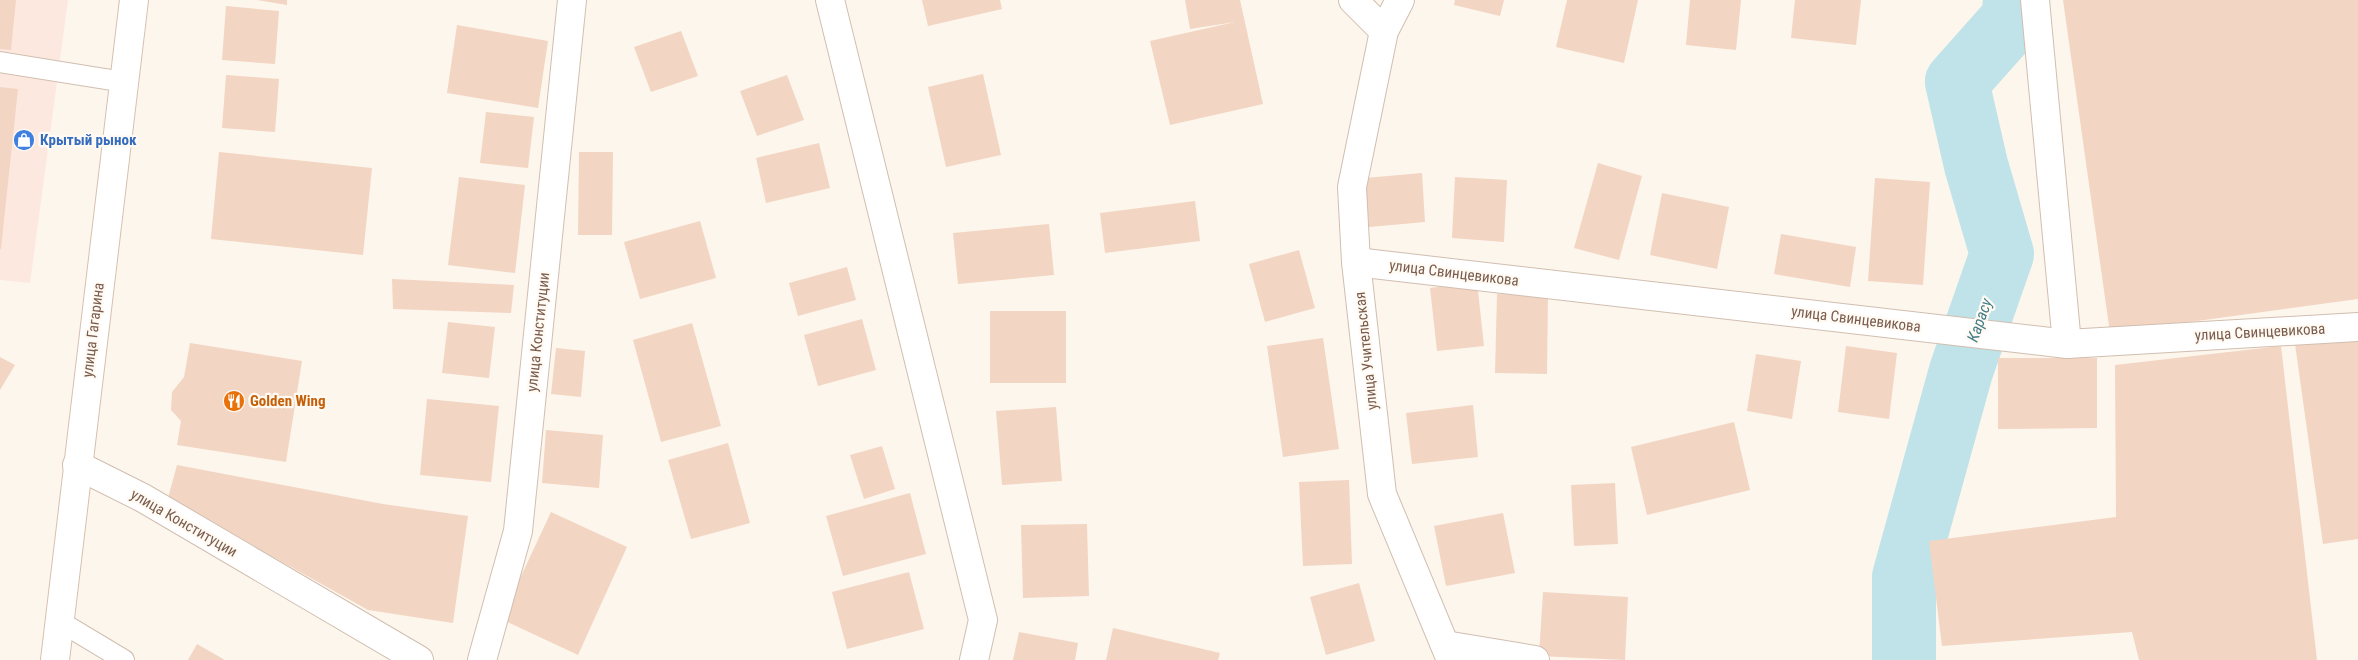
<svg xmlns="http://www.w3.org/2000/svg" width="2358" height="660" font-family="'Roboto Condensed',sans-serif">
<rect width="100%" height="100%" fill="#fdf6ec"/>
<path fill="#fde8e0" d="M0,0H68L30,283L0,280Z"/>
<g fill="none" stroke-linecap="round" stroke-linejoin="round">
<path stroke="#bfe3e8" stroke-width="64" d="M1904,660V577L1961,371L2002,254L1976,165L1957,82L2013,19L2015,0"/>
</g>
<g fill="#f3d5c3">
<path d="M0,0H16L11,50L0,49Z"/>
<path d="M257,0H287V5Z"/>
<path d="M922,0H1000L1002,9L928,26Z"/>
<path d="M1185,0H1240L1263,104L1170,125L1150,41L1235,22L1190,29Z"/>
<path d="M1455,0H1504L1500,16L1454,5Z"/>
<path d="M1567,0H1638L1624,63L1556,47Z"/>
<path d="M1690,0H1741L1736,50L1686,45Z"/>
<path d="M1795,0H1861L1856,45L1791,38Z"/>
<path d="M2063,0H2358V299L2110,333Z"/>
<path d="M226,6L279,11L275,64L222,60Z"/>
<path d="M457,25L548,41L538,108L447,93Z"/>
<path d="M681,31L698,76L651,92L634,47Z"/>
<path d="M983,74L1001,155L946,167L928,87Z"/>
<path d="M226,75L279,79L275,132L222,128Z"/>
<path d="M787,75L804,120L757,136L740,91Z"/>
<path d="M0,87L18,89L1,249H0Z"/>
<path d="M486,112L534,117L528,168L480,163Z"/>
<path d="M819,143L830,188L766,203L756,158Z"/>
<path d="M219,152L372,168L363,255L211,239Z"/>
<path d="M579,152H613L612,235H578Z"/>
<path d="M1598,163L1642,176L1619,260L1574,248Z"/>
<path d="M1422,173L1425,222L1369,227L1365,178Z"/>
<path d="M459,177L525,185L515,273L448,265Z"/>
<path d="M1455,177L1507,180L1504,242L1452,238Z"/>
<path d="M1875,178L1930,182L1923,285L1868,281Z"/>
<path d="M1662,193L1729,207L1717,269L1650,255Z"/>
<path d="M1195,201L1200,241L1105,253L1100,213Z"/>
<path d="M700,221L716,278L640,299L624,242Z"/>
<path d="M1049,224L1054,275L958,284L953,233Z"/>
<path d="M1781,234L1856,247L1850,287L1774,274Z"/>
<path d="M1299,250L1315,308L1265,322L1249,264Z"/>
<path d="M847,267L856,300L798,316L789,283Z"/>
<path d="M392,279L514,285L511,313L393,309Z"/>
<path d="M1477,282L1484,346L1437,351L1430,288Z"/>
<path d="M1497,294L1548,295L1547,374L1495,373Z"/>
<rect x="990" y="311" width="76" height="72"/>
<path d="M862,319L876,370L818,386L804,335Z"/>
<path d="M448,322L495,327L489,378L442,373Z"/>
<path d="M692,323L721,426L661,442L633,340Z"/>
<path d="M2358,335V539L2323,544L2295,344Z"/>
<path d="M1323,338L1339,449L1283,457L1267,346Z"/>
<path d="M190,343L302,361L286,462L177,445L181,421L171,410L172,392L184,377Z"/>
<path d="M1846,346L1897,353L1889,419L1838,412Z"/>
<path d="M2281,346L2317,660H2139L2132,632L1942,646L1929,541L2116,517L2115,365Z"/>
<path d="M556,348L585,351L581,397L551,394Z"/>
<path d="M1756,354L1801,361L1792,419L1747,411Z"/>
<path d="M0,357L15,365L0,390Z"/>
<path d="M1998,358H2097V428L1998,429Z"/>
<path d="M427,399L499,406L491,482L420,475Z"/>
<path d="M1473,405L1478,457L1412,464L1406,413Z"/>
<path d="M1056,407L1062,481L1002,485L996,411Z"/>
<path d="M1734,422L1750,490L1647,515L1631,447Z"/>
<path d="M546,430L603,435L599,488L542,483Z"/>
<path d="M728,443L750,523L691,539L668,460Z"/>
<path d="M882,446L895,489L864,499L850,455Z"/>
<path d="M177,465L383,504L468,516L453,623L368,610L168,498Z"/>
<path d="M1349,480L1352,564L1303,566L1299,482Z"/>
<path d="M1615,483L1618,544L1574,546L1571,485Z"/>
<path d="M910,493L926,554L843,576L826,516Z"/>
<path d="M551,512L627,547L578,655L501,619Z"/>
<path d="M1503,513L1515,573L1446,586L1434,526Z"/>
<path d="M1087,524L1089,596L1023,598L1021,525Z"/>
<path d="M909,572L924,629L847,649L832,592Z"/>
<path d="M1359,583L1375,641L1326,655L1310,597Z"/>
<path d="M1543,592L1628,597L1625,660L1539,656Z"/>
<path d="M1113,628L1220,653L1218,660H1106Z"/>
<path d="M1019,632L1078,643L1075,660H1013Z"/>
<path d="M197,644L225,660H188Z"/>
</g>
<g fill="none" stroke-linecap="round" stroke-linejoin="round">
<g stroke="#d1beb0" stroke-width="22">
<g id="service">
<path d="M0,62L124,82"/>
<path d="M59,621L124,660"/>
</g>
</g>
<g stroke="#d1beb0" stroke-width="30">
<g id="minor">
<path d="M830,0L983,620L974,660"/>
<path d="M1353,0L1384,31"/>
<path d="M1400,0L1384,31L1352,187L1356,262L1382,494L1451,660"/>
<path d="M2035,0L2067,344"/>
<path d="M1356,262L2067,344L2358,327"/>
<path d="M77,465L143,498L419,660"/>
<path d="M1445,645L1535,660"/>
<path d="M482,660L518,531L572,0"/>
</g>
</g>
<g stroke="#d6c0b0" stroke-width="30">
<path id="secondary" d="M55,660L134,0"/>
</g>
<use href="#service" stroke="#fff" stroke-width="20"/>
<use href="#minor" stroke="#fff" stroke-width="28"/>
<use href="#secondary" stroke="#fff" stroke-width="28"/>
</g>
<defs>
<g id="shop-disc" transform="scale(1.125)"><circle r="9.5" fill="#3f7fe0" stroke="#fffaf3"/><path d="M-5-2.5h2.3a2.7 3.5 0 0 1 5.4 0H5L5.5 6h-11ZM-1.5-2.5h3a1.5 2.3 0 0 0-3 0Z" fill="#fff"/></g>
<g id="restaurant-disc" transform="scale(1.125)"><circle r="9.5" fill="#e8710a" stroke="#fffaf3"/><path d="M-5-6h1v4h1v-4h1v4h1v-4h1v5L-1.5 .5V6h-2V.5L-5-1ZM5-6V6H3V1.5H1.5Q1.5-4 5-6Z" fill="#fff"/></g>
</defs>
<g fill-rule="evenodd">
<use href="#shop-disc" x="24" y="140"/>
<use href="#restaurant-disc" x="234" y="401"/>
</g>
<g text-anchor="middle" stroke-width="4.5" stroke-linejoin="round" paint-order="stroke">
<g font-size="15" font-weight="bold" fill="#366cbe" stroke="#fffaf3" text-anchor="start">
<text x="40" y="145">Крытый рынок</text>
</g>
<g font-size="15" fill="#7a5c4d" stroke="#fffaf3">
<text transform="translate(1454 273) rotate(7)" y="5">улица Свинцевикова</text>
<text transform="translate(1856 319) rotate(7)" y="5">улица Свинцевикова</text>
<text transform="translate(93 330) rotate(-83)" y="5">улица Гагарина</text>
<text transform="translate(538 332) rotate(-84)" y="5">улица Конституции</text>
<text transform="translate(2260 332) rotate(-3)" y="5">улица Свинцевикова</text>
<text transform="translate(1366 351) rotate(-96)" y="5">улица Учительская</text>
<text transform="translate(184 523) rotate(30)" y="5">улица Конституции</text>
</g>
<g font-size="15" font-weight="bold" fill="#c56008" stroke="#fffaf3" text-anchor="start">
<text x="250" y="406">Golden Wing</text>
</g>
<g font-size="16" font-style="italic" fill="#437c86" stroke="#fffaf3">
<text transform="translate(1979 320) rotate(-70)" y="6">Карасу</text>
</g>
</g>
</svg>
